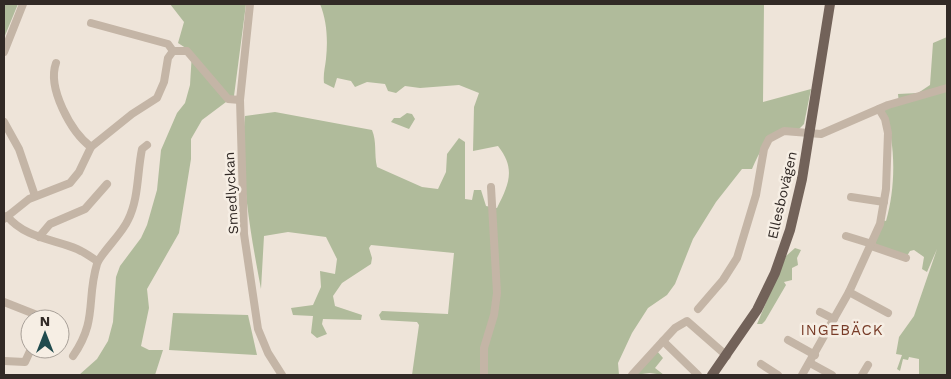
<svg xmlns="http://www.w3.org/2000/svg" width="951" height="379" font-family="'Work Sans',sans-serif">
<rect width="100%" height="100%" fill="#eee4d9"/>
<g fill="#b0bb9b">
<path d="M4,4H18L4,38Z"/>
<path d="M170,4H246L234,96L202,120L191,139V159L179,233L147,289L149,308L141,346L149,350H163L155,375H79L97,359L108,341L113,322L116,277L120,266L141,238L147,225L157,190L161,150L177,113L185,103L190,85L192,52L178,43L184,22Z"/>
<path d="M320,4H764L763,102L811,89L804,124L799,129C771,128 762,146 752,169H742L716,202L693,239L675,284L667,295L648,308L632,333L618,363L619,375H412L419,325L417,322L381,320L379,315L382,311L448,314L454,253L371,245L369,248L372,258L371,264L342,283L333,296L335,306L362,315L361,320L323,319L322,324L327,334L317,338L311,333L313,316L293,315L291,308L313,305L321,287L320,271L335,274L337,259L326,237L288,232L264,236L261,289C251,236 239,170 245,116L275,112L372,130C377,142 374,154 377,167L422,187L438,189L446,172L447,154L459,138L465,142V199L472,200L474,190H481L486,206L497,208C509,184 516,169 498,146L473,151L474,107L479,93L459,85L420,88L405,86L396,93L388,91L385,84L367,82L355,87L351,81L337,78L334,88L324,83C323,74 325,68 326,59C328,40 327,21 320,4Z"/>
<path d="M947,37V375H919V359L909,357L908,360L903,359L900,371L897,369L902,355L896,354L899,337L914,316L937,249L927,272L922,269L924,257L914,250L910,251L907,256L875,244L882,220L886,221C896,186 896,143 884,110L899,104L898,94L918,93L930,85L933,43Z"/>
<path d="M407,113L412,114L415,119L409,129L391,122L394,118H400Z"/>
<path d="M795,248L801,250L797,258L798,265L792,268V280L784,282L786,285L765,321L762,324H757L786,256Z"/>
<path d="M173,313L248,315L257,355L169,350Z"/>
<path d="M657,351L663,358L655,368L664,375L650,373L634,375Z"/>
</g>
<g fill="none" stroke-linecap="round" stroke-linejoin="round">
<g stroke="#c4b5a6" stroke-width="8">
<path d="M250,4L240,100L244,234L258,329L268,353L282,375"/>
<path d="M91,23L168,44L173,51"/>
<path d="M4,52L23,4"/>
<path d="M56,63C47,88 71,132 91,147"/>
<path d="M4,122L19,149L35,196"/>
<path d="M851,197L884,202"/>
<path d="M7,216C25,238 53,239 77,249C84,252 91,257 97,261"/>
<path d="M4,219L29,199L70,183L79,172L91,147L132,114L157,98L164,82L168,58L173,51H187L228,99L240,100"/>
<path d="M846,236L872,244"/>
<path d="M39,237L50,224L85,209L107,184"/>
<path d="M871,246L906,258"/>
<path d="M849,292L888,313"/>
<path d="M4,302L37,315L40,319"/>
<path d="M698,309L723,280L737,258L756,195L764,149L769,139L784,131L821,134L888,105L947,88"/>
<path d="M820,312L834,319"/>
<path d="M788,340L815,355"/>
<path d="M663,341L675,328L687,321L727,356"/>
<path d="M73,356C98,320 86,300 97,264C100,254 122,234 128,220C139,198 137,173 142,149L147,145"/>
<path d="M4,361L25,362L31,349"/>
<path d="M810,363L832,375"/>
<path d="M761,364L778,375"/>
<path d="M484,375V348L494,315L497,293L491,187"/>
<path d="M632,375L663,341L698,375"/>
<path d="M802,375L849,292L880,224L886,189L888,133L885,119L879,109"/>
<path d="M862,375L868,365"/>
</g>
<path stroke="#726259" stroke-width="10" d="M712,375L757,310L775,273L790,230L802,179L830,4"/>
</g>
<g text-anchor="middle" stroke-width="5" stroke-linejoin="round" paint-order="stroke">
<g font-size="14" fill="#322a26" stroke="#f6eee4">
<text transform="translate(231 193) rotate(-93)" y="5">Smedlyckan</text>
<text transform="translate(782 195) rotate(-77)" y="5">Ellesbovägen</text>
</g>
<g font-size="15" letter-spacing="1" fill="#783c28" stroke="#f6eee4">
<text x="842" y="335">INGEBÄCK</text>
</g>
</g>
<rect width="951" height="379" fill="none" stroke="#322a26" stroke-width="10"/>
<g transform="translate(45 334)"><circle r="24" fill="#f6eee4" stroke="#a8a098"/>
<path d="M0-4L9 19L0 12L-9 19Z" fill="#204b4e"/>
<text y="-8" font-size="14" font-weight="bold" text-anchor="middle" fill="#322a26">N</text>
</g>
</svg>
